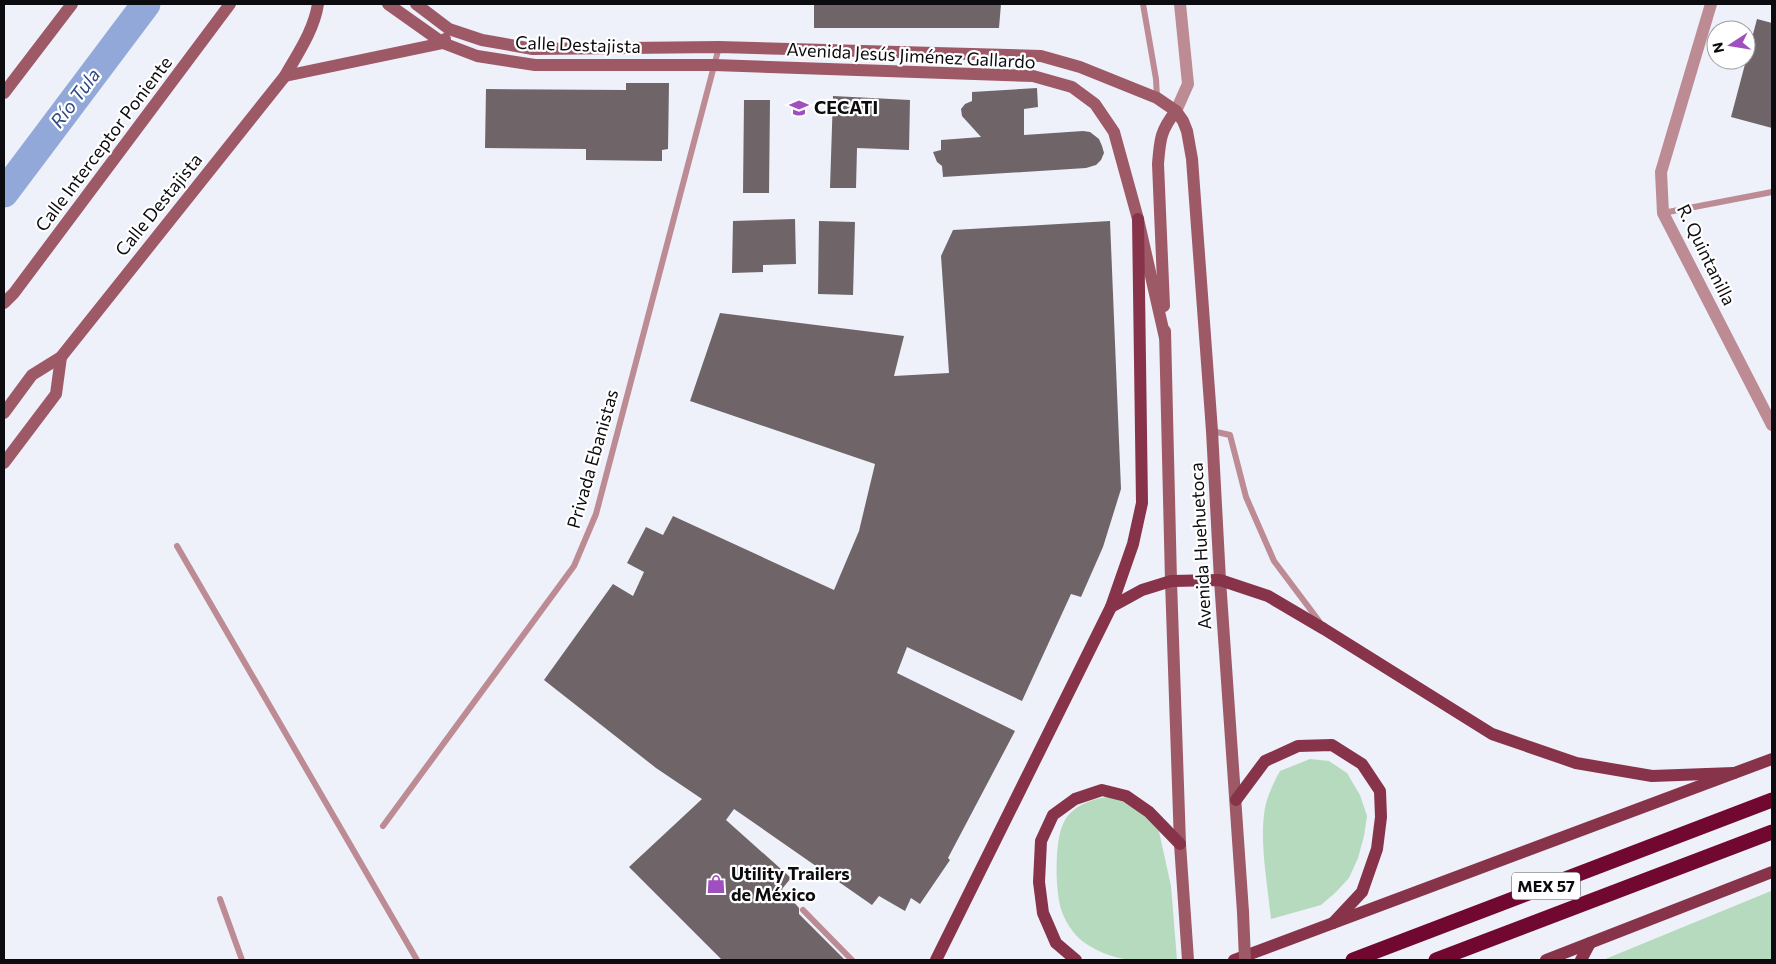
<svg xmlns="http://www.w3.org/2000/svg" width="1776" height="964" font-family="Commissioner,sans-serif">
<rect width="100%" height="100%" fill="#eef0fa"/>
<g fill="#b6dabd">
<path d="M1310,759L1329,761L1347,773L1360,795L1367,816L1364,836L1358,858L1349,878L1335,893L1321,905L1271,919C1268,888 1260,845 1264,815C1265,800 1273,784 1280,771Z"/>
<path d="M1109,797L1123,799L1158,827L1171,886L1177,960C1142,960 1118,964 1088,945C1076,938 1067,925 1062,912C1055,893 1054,840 1064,822C1072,806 1093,798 1109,797Z"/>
<path d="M1772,890V960H1603L1771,891Z"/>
</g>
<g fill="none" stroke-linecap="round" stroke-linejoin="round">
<path stroke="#91a8d9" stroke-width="29" d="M4,193L146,4"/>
</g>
<g fill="#6f6569">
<path d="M814,4H1001L999,28H814Z"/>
<path d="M1757,19L1772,23V128L1731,117Z"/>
<path d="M626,83H669L668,149L662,150V161L586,160V149L485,148L486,89L626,90Z"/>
<path d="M1037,88L1038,107L1024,109V135L1083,131L1090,132L1099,139L1102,146L1104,153L1101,160L1096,165L1086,168L943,177L942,166L937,162L933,152L941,150V140L981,137L962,116L961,109L965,104L972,101V92Z"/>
<path d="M833,96L910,100L909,150L857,148L856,188H830Z"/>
<path d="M744,100H770L769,193H743Z"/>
<path d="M795,219L796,264L763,265V272L732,273L733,221Z"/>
<path d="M819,221L855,222L853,295L818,294Z"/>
<path d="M1110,221L1121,489L1103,547L1081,597L1071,594L1022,701L907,647L897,673L1015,731L948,858L950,860L920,904L911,898L905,911L879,896L872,905L734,809L726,820L791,878L782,889L799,908V914L845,960H722L629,867L702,799L656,768L544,680L613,584L633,596L644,572L627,563L646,527L663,535L673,516L834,590L859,531L875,464L690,401L720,313L904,336L894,376L949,373L941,256L953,230Z"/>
</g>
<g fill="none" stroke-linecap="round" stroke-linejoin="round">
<g stroke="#bc8b93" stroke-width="6">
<path d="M1143,4L1156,79L1157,98"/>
<path d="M1663,213L1772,192"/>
<path d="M1212,431L1230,435L1246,497L1274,561L1319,621"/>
<path d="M177,546L417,960"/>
<path d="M383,826L574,566L596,514L719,47"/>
<path d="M220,899L242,960"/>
<path d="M803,910L852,960"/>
</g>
<g stroke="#bc8b93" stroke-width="12">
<path d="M1711,4L1661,172L1663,213L1772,425"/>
<path d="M1176,111L1188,84L1180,4"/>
</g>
<g stroke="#9e5967" stroke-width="12">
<path d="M388,4L443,43L477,56L535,65H714L1033,76L1072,87L1095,104L1114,132L1138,219L1165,338"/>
<path d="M416,4L449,29L482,40L533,49L719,47L1041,56L1080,67L1157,98L1176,111L1183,121L1187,131L1192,159L1212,431L1220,580L1243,912"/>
<path d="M285,76L443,43L445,39"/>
<path d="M4,93L72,4"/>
<path d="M4,303L14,293L230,4"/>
<path d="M1164,306L1158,164C1160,140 1160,131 1176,111"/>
<path d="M1165,331L1171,581L1180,844L1188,960"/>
<path d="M4,413L32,375L61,357L285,76C298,53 314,30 318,4"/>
<path d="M4,463L56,394L61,357"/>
</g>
<g stroke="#873349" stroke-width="12">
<path d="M1111,607L1133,544L1142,503L1138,219"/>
<path d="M1236,800L1265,761L1298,746L1332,745L1362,764L1380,791L1381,817L1377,849L1362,892L1333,923"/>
<path d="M936,960L1111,607L1142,590L1171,581L1220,580L1268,596L1324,629L1492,734L1576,763L1652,776L1734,773"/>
<path d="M1076,960L1056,943L1043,913L1039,882L1041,841L1053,815L1075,799L1102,790L1126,796L1149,812L1180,844"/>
<path d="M1234,960L1772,759"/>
<path d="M1546,960L1772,872"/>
<path d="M1581,960L1590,943"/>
</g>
<g stroke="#71082f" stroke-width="15">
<path d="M1353,960L1772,800"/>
<path d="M1436,960L1772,832"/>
</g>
<path stroke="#9e5967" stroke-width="12" d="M1243,912L1245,960"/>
</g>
<defs>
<g id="school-bare" transform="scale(1.5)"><path d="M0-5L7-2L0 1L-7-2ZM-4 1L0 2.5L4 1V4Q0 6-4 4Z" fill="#a04fbf" stroke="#fff" stroke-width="2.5" paint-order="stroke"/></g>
<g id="shop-bare" transform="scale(1.5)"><path d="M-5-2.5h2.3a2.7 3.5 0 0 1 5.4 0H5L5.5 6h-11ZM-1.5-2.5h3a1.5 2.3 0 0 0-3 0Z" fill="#a04fbf" stroke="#fff" stroke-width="2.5" paint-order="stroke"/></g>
</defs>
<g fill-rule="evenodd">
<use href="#school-bare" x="799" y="108"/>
<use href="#shop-bare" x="716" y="884"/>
</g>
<g text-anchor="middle" stroke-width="4.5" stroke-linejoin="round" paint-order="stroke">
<rect fill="#fff" stroke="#555558" stroke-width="1" x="1512" y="872.5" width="68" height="27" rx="4"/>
<g font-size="16" font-weight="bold" fill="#0c0c10">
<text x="1546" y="892">MEX 57</text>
</g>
<g font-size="18" fill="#0c0c10" stroke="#fff">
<text transform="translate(578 45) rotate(2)" y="6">Calle Destajista</text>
<text transform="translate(911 56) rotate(3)" y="6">Avenida Jesús Jiménez Gallardo</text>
<text transform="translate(104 144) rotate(-53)" y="6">Calle Interceptor Poniente</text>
<text transform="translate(159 205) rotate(-51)" y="6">Calle Destajista</text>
<text transform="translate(1706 255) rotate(64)" y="6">R. Quintanilla</text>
<text transform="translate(593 459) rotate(-74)" y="6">Privada Ebanistas</text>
<text transform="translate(1201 546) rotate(-93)" y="6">Avenida Huehuetoca</text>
</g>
<g font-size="18" font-weight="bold" fill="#0c0c10" stroke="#fff" text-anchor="start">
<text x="814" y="114">CECATI</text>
<text x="731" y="880">Utility Trailers<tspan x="731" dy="21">de México</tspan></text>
</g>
<g font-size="19" font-style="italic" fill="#2f4985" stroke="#fff">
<text transform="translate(75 98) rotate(-53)" y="7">Río Tula</text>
</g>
</g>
<rect width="1776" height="964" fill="none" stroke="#0c0c10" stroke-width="10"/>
<g transform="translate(1731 45) rotate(258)"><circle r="24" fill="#ffffff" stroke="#9e9e9f"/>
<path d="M0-4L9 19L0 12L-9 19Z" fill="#a04fbf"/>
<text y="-8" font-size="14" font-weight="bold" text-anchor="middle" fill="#0c0c10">N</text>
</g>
</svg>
